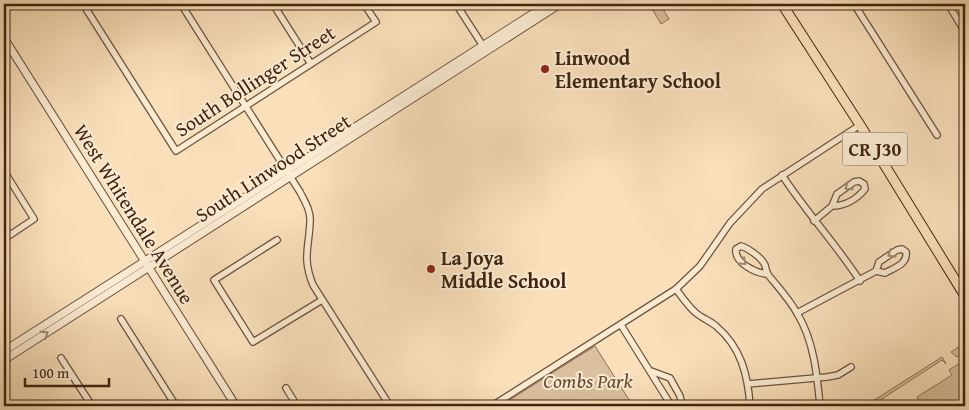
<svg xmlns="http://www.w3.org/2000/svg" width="969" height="410" font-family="'Gentium Book Plus',serif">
<rect width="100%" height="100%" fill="#f9e0bb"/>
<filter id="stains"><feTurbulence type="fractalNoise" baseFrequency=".004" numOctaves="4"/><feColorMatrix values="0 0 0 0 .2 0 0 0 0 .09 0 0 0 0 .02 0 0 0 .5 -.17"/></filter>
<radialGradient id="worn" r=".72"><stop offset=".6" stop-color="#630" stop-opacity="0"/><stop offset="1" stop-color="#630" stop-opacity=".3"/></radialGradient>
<g fill="#dac09e" stroke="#8d7258">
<path d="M656,4H660L669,19L661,24L651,7Z"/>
<path d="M965,343V352L957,357L951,352Z"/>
<path d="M595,346L633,406H500Z"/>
<path d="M942,357L946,364L942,360L871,406H865Z"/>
<path d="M965,360V406H923L917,397L952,375L949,370Z"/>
</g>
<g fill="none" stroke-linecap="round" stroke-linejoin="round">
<g stroke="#6e533c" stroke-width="8">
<g id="minor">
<path d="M83,4L176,151L376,22L364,4"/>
<path d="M181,4L300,192C305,202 311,211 310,222C309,248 302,258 313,285L390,406"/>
<path d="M273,4L311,64"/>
<path d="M456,4L485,49"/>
<path d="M854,4L937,135"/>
<path d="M948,4L965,32"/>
<path d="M4,171L34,219L4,239"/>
<path d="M782,175C806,212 836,244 860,281"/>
<path d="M814,221L832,206L837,194L854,182L859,181L864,184L865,189C857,199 845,206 832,206"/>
<path d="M277,240L214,280L253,342L322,300"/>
<path d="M767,274C756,273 734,263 736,249L741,246C748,248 762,258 765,265C766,269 766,272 769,276C779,288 789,299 797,313C814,341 817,374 820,406"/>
<path d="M676,289C682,297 688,306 696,313C702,318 710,321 716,326C741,347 748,375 750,406"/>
<path d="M797,313L876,271L885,273C894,268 908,264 906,252L902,249L897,250L879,262L876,271"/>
<path d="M121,319L176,406"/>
<path d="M621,325L669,402L672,405H678L681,401L680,396L670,378L651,371"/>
<path d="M61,358L92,406"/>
<path d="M748,384L827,377L838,375L851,367"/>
<path d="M286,388L297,406"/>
<path d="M4,400L8,406"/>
<path d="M492,406L676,289L700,266L730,223L762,189L860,125"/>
</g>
</g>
<g stroke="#6e533c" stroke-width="9">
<g id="tertiary">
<path d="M4,38L236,406"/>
<path d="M4,351L548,4"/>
<path d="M4,360L560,4"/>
</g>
</g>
<g stroke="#402411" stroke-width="11">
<path id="primary" d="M782,4L860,125L965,296"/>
</g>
<use href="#minor" stroke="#fbebd3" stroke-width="5.5"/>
<use href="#tertiary" stroke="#fbebd3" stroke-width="7"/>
<use href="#primary" stroke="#f9e0bb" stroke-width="9"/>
</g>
<defs><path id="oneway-chevron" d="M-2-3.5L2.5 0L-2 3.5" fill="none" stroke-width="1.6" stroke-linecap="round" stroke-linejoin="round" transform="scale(1.25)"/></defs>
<g stroke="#9e8872">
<use href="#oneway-chevron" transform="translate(848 187) rotate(147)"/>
<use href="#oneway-chevron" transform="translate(891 254) rotate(148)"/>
<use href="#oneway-chevron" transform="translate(743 262) rotate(42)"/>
<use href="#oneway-chevron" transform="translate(45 334) rotate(-33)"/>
</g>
<g fill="#8f2418" stroke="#fbebd3" stroke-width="2">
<circle cx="545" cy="69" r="5"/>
<circle cx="431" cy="269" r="5"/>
</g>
<g text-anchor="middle" stroke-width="4" stroke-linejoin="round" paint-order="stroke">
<rect fill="#fbebd3" stroke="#78604b" stroke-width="1" x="842.5" y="132.5" width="65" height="33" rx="4"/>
<g font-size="19" font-weight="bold" fill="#402411">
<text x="875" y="156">CR J30</text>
</g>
<g font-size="20" font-weight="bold" fill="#402411" stroke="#fbebd3" text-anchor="start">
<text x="555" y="65">Linwood<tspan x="555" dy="23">Elementary School</tspan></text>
<text x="441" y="265">La Joya<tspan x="441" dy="23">Middle School</tspan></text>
</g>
<g font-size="20" fill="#402411" stroke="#fbebd3">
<text transform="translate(255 81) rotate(-33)" y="7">South Bollinger Street</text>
<text transform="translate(273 168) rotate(-33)" y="7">South Linwood Street</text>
<text transform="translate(134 214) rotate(58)" y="7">West Whitendale Avenue</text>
</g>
<g font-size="20" font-style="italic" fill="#664b34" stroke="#fbebd3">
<text x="588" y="388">Combs Park</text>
</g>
</g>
<rect width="969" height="410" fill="none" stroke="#f9e0bb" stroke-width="20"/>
<rect x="5" y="5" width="959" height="400" fill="none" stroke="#402411" stroke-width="2.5"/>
<rect x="10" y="10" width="949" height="390" fill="none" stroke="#402411"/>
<path d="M25 378v8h84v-8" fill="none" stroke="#402411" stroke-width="2.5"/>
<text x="32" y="378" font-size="15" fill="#402411" stroke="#fbebd3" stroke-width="4" paint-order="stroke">100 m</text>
<rect width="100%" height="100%" filter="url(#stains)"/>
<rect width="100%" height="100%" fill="url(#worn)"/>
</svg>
